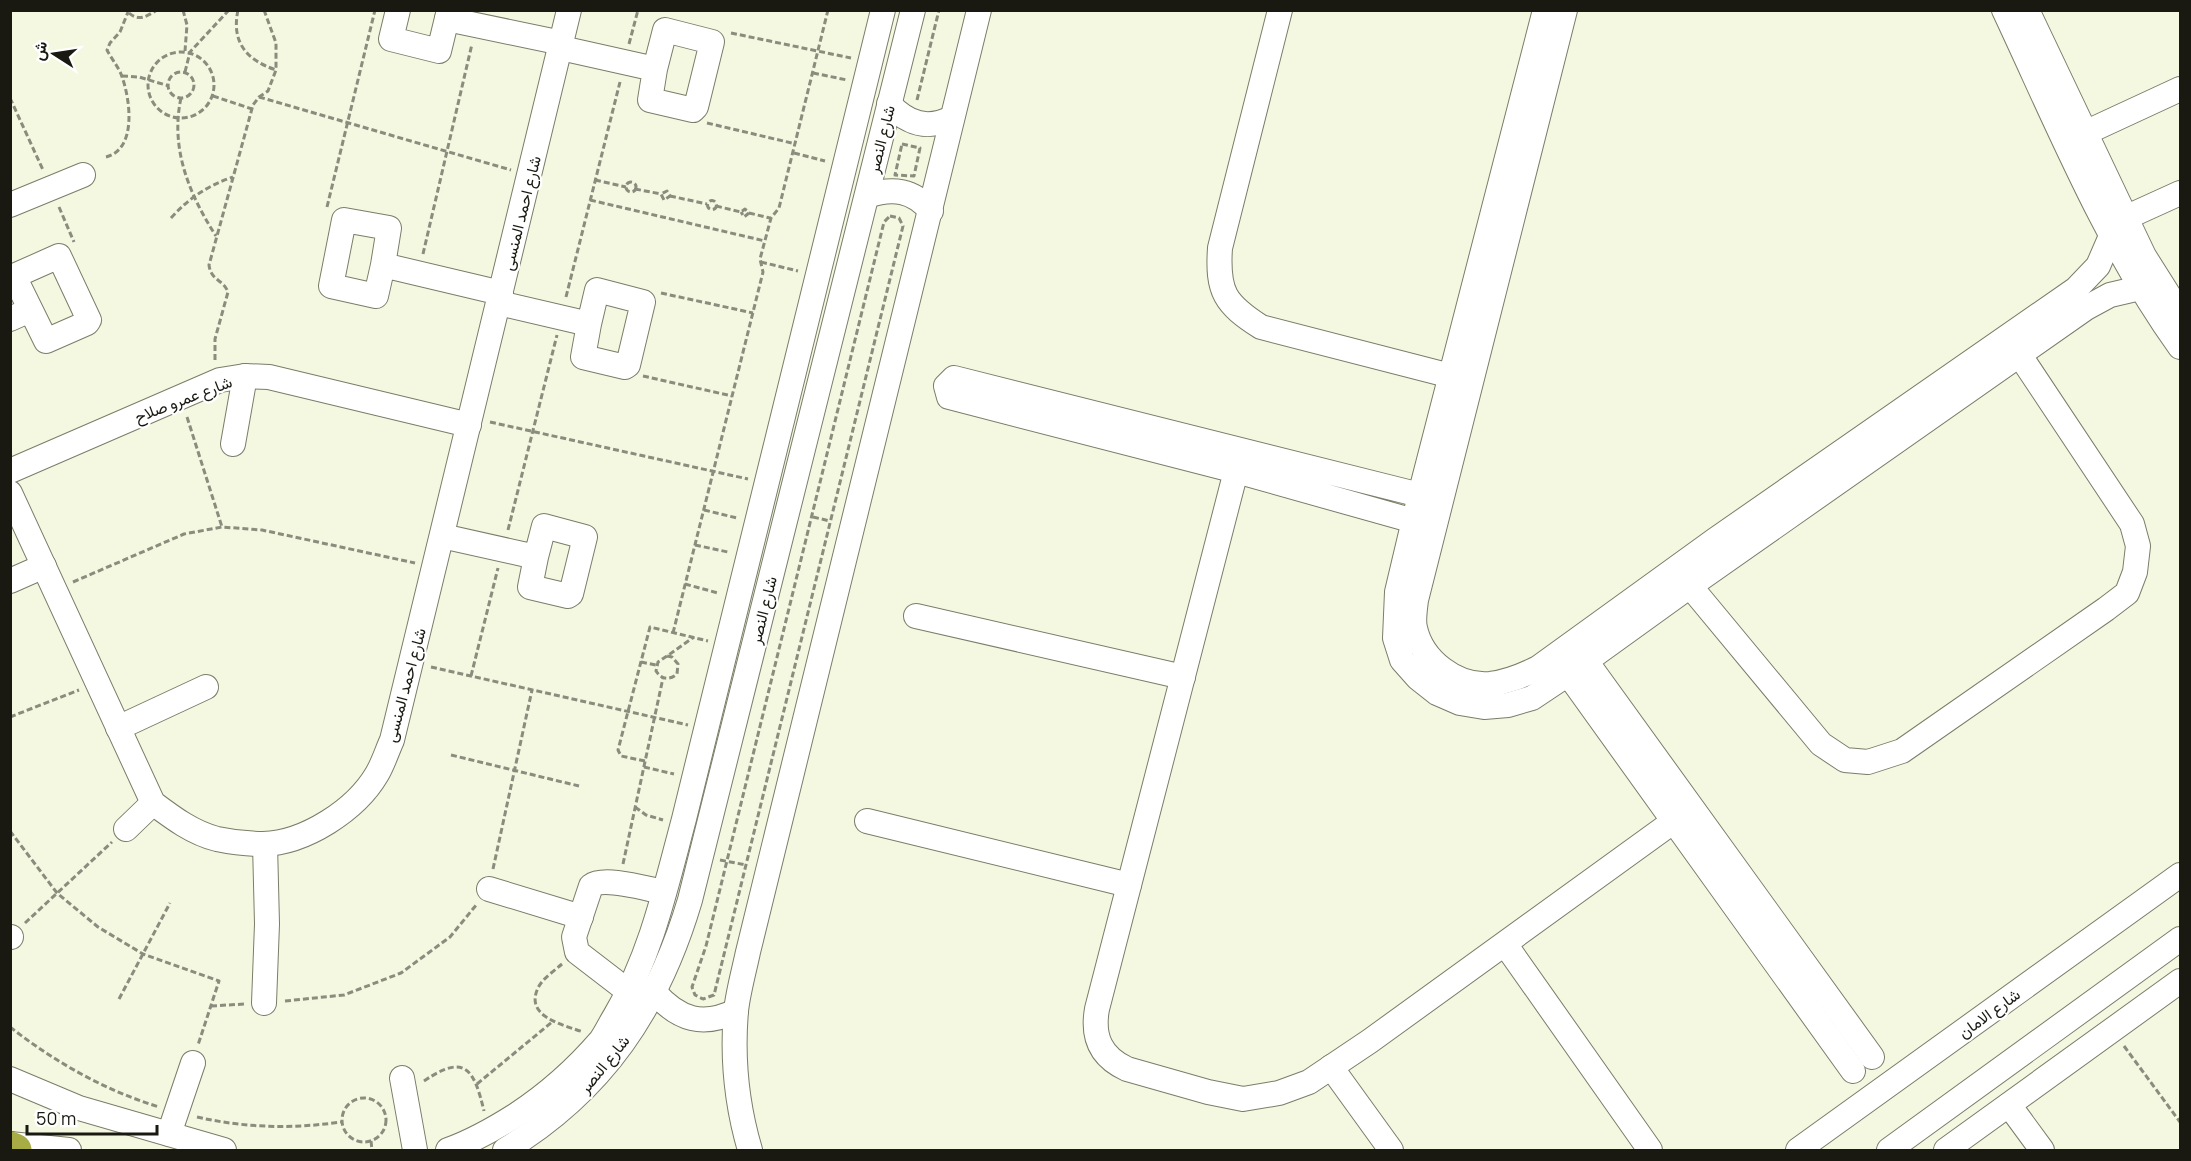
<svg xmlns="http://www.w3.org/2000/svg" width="2191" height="1161" font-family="Manrope,Vazirmatn,sans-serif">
<rect width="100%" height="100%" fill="#f5f8e1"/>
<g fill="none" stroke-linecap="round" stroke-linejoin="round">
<g stroke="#7b7c69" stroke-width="26">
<g id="minor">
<path d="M398,10L391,39L439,51L449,10"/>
<path d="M1280,10L1220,248C1217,292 1225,304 1261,327L1451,376"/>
<path d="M1545,10L1420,495L1397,592L1395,638L1402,660L1418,678L1437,693L1460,703L1484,707L1508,705L1532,698L1568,674L1690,586L2086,308L2110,295L2140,288"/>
<path d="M1565,10L1416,600C1415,609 1413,620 1415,628C1422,660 1456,687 1490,684C1508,682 1522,676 1538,668L1715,540L2076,289L2098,266L2111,236"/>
<path d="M2004,10C2058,125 2106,244 2180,347"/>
<path d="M2027,10L2144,256L2180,313"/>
<path d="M447,19L562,43"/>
<path d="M561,48L655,69L650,100L693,110L696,107L712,42L665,30L655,69"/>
<path d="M889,104C908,124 927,130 952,118"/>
<path d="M2085,133L2180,89"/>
<path d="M867,196C893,187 913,190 931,211"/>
<path d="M10,205L83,175"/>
<path d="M2125,218L2180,193"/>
<path d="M59,256L89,320L87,323L46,341L14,276Z"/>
<path d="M383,265L376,296L331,286L344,220L389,228L383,265L501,293"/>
<path d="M499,303L589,324L583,357L625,367L628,365L643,302L597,290L589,324"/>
<path d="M10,319L30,310"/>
<path d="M233,444L245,376"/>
<path d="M10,471L220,380L245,376L269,377L469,425"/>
<path d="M1236,471L1097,1009C1092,1037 1101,1057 1127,1069L1208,1092L1243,1099L1279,1093L1309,1082L1370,1041L1674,821"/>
<path d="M10,493L153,803C173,818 193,833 217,839C231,842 248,844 263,844C305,843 356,810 377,774C383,764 387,751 392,740L569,10"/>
<path d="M1414,521L1236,471L949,397L946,386L954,378L1420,495"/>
<path d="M442,536L536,557L530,587L568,596L571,594L585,537L544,526L536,557"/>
<path d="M10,581L44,566"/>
<path d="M1690,586L1821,744L1845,760L1868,762L1902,751L2106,609L2127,593L2135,572L2138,546L2132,524L2019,354"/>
<path d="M916,616L1183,677"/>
<path d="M1586,661L1872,1057"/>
<path d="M1568,674L1853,1071"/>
<path d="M118,728L206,687"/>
<path d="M867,821L1129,885"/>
<path d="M126,829L153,803"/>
<path d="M489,889L581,917"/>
<path d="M10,937H11"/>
<path d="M1505,944L1650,1150"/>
<path d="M629,992L577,952L574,937L591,886C604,876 647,889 664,892"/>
<path d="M655,993C679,1020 703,1027 736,1011"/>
<path d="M264,1003L267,924L265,844"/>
<path d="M1331,1067L1391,1150"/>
<path d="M402,1078L415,1150"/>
<path d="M10,1079L79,1108L224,1150"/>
<path d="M2009,1105L2042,1150"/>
<path d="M169,1134L193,1063"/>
<path d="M10,1144L69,1150"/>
<path d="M448,1150C473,1141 494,1129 516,1115C548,1094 576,1069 601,1040C606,1033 610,1024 615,1016C651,956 666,886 684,819L883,10"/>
<path d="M505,1150C603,1091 658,1008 690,900L913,10"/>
<path d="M750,1150C737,1106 732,1058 736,1011C738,992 744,971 748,952L979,10"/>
<path d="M1798,1150L2180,875"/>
<path d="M1889,1150L2180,939"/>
<path d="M1946,1150L2180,981"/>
</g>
</g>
<g stroke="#767933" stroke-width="34">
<path id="highway" d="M10,1148L15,1150"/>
</g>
<g stroke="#8a8c7d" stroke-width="3" stroke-dasharray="6 3" stroke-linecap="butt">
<path d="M183,10L187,25L185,51"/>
<path d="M238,10C231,43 247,60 276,70"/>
<path d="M129,13C139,22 147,16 157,10"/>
<path d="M731,33L851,58"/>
<path d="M629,44L638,10"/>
<circle cx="181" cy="85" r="33"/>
<path d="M185,72L190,52L229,10"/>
<circle cx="181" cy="85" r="13"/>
<path d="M813,73L847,80"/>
<path d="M122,76L139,77L169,86"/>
<path d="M213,96L252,109"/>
<path d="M259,97L511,170"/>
<path d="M10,98L43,170"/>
<path d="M181,98C170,148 189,194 216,236"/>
<path d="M917,100L939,10"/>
<path d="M707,123L796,144"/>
<path d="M902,144L920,148L914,176L895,175Z"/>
<path d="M794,153L825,161"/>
<path d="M106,157C138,149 130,97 121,74C117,65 111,58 107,50L110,43L120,32L128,12"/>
<path d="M595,180L626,187"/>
<circle cx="631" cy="187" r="5"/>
<path d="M635,189L661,194L664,200L670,196L667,191L661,194"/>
<path d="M670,196L707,204"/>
<path d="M590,200L765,241"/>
<circle cx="712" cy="205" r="4.5"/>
<path d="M716,206L741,212L745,209L749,213L744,217L741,212"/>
<path d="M59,207L74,242"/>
<path d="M327,207L375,10"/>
<path d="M749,213L770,218"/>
<path d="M890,216L899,218L903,226L714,995L703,999L695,995L692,987L706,946L884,222Z"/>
<path d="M171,218C189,198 207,186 233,177"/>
<path d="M423,254L472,44"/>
<path d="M761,262L798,271"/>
<path d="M661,293L753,313"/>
<path d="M566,297L620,82"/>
<path d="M215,360V339L228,292C223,279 211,281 209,265L253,105L259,97L268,91L276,70V43L264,10"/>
<path d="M643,376L732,396"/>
<path d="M187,417L222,527"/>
<path d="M490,422L748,479"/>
<path d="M704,510L737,518"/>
<path d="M813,517L830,521"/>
<path d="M508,530L557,335"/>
<path d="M695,545L728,552"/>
<path d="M73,582L184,534L222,527L262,530L415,563"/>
<path d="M685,584L718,593"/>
<path d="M673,633L763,272L760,259L771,218L779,208L828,10"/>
<path d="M667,656L658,662L656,671C661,679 669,681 677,674L678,664L672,657L667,656L694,637"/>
<path d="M641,662L656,665"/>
<path d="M431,667L688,725"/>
<path d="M471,676L498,568"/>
<path d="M10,717L79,690"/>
<path d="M451,755L579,786"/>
<path d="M645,761L621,756L618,750L650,627L708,641"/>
<path d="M644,767L674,774"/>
<path d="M635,807L646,815L663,820"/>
<path d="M10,831L57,893L98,927L143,954L219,981L198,1045"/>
<path d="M720,860L746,865"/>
<path d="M623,864L663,678"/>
<path d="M493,869L532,690"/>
<path d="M25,923L112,842"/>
<path d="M562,964C554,971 542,979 538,988C524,1017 564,1025 583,1032"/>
<path d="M119,999L170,903"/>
<path d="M285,1001L344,995L401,973L450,937L477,904"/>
<path d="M211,1006L245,1004"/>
<path d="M10,1027C55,1062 104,1090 159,1107"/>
<path d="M2124,1046L2180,1122"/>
<path d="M424,1081C465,1053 474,1069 484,1111"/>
<path d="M477,1084L552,1022"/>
<circle cx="364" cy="1120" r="22"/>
<path d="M197,1117C245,1128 293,1129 341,1122"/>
<path d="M371,1141L372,1150"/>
</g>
<use href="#minor" stroke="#fff" stroke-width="24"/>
<use href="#highway" stroke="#a8ac45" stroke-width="33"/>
</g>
<g text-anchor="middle" stroke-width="4.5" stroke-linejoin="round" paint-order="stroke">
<g font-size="16" fill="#191912" stroke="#fff">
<text transform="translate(881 139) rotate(-76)" y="6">شارع النصر</text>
<text transform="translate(521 213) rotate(-76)" y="6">شارع احمد المنسى</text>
<text transform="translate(183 399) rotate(-21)" y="6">شارع عمرو صلاح</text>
<text transform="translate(763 610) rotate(-76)" y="6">شارع النصر</text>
<text transform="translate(405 685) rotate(-75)" y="6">شارع احمد المنسى</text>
<text transform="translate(1989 1013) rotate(-36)" y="6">شارع الامان</text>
<text transform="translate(604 1064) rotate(-51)" y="6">شارع النصر</text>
</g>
</g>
<rect width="2191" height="1161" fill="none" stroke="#191912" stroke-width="24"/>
<g transform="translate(54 54) rotate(282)" stroke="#ffffff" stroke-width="4.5" paint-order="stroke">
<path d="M0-4.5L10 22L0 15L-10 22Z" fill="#191912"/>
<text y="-9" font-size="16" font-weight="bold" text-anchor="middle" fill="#191912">ش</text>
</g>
<path d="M27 1125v9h130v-9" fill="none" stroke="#191912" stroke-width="3"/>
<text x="36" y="1125" font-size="18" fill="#191912" stroke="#ffffff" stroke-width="4.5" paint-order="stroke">50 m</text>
</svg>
